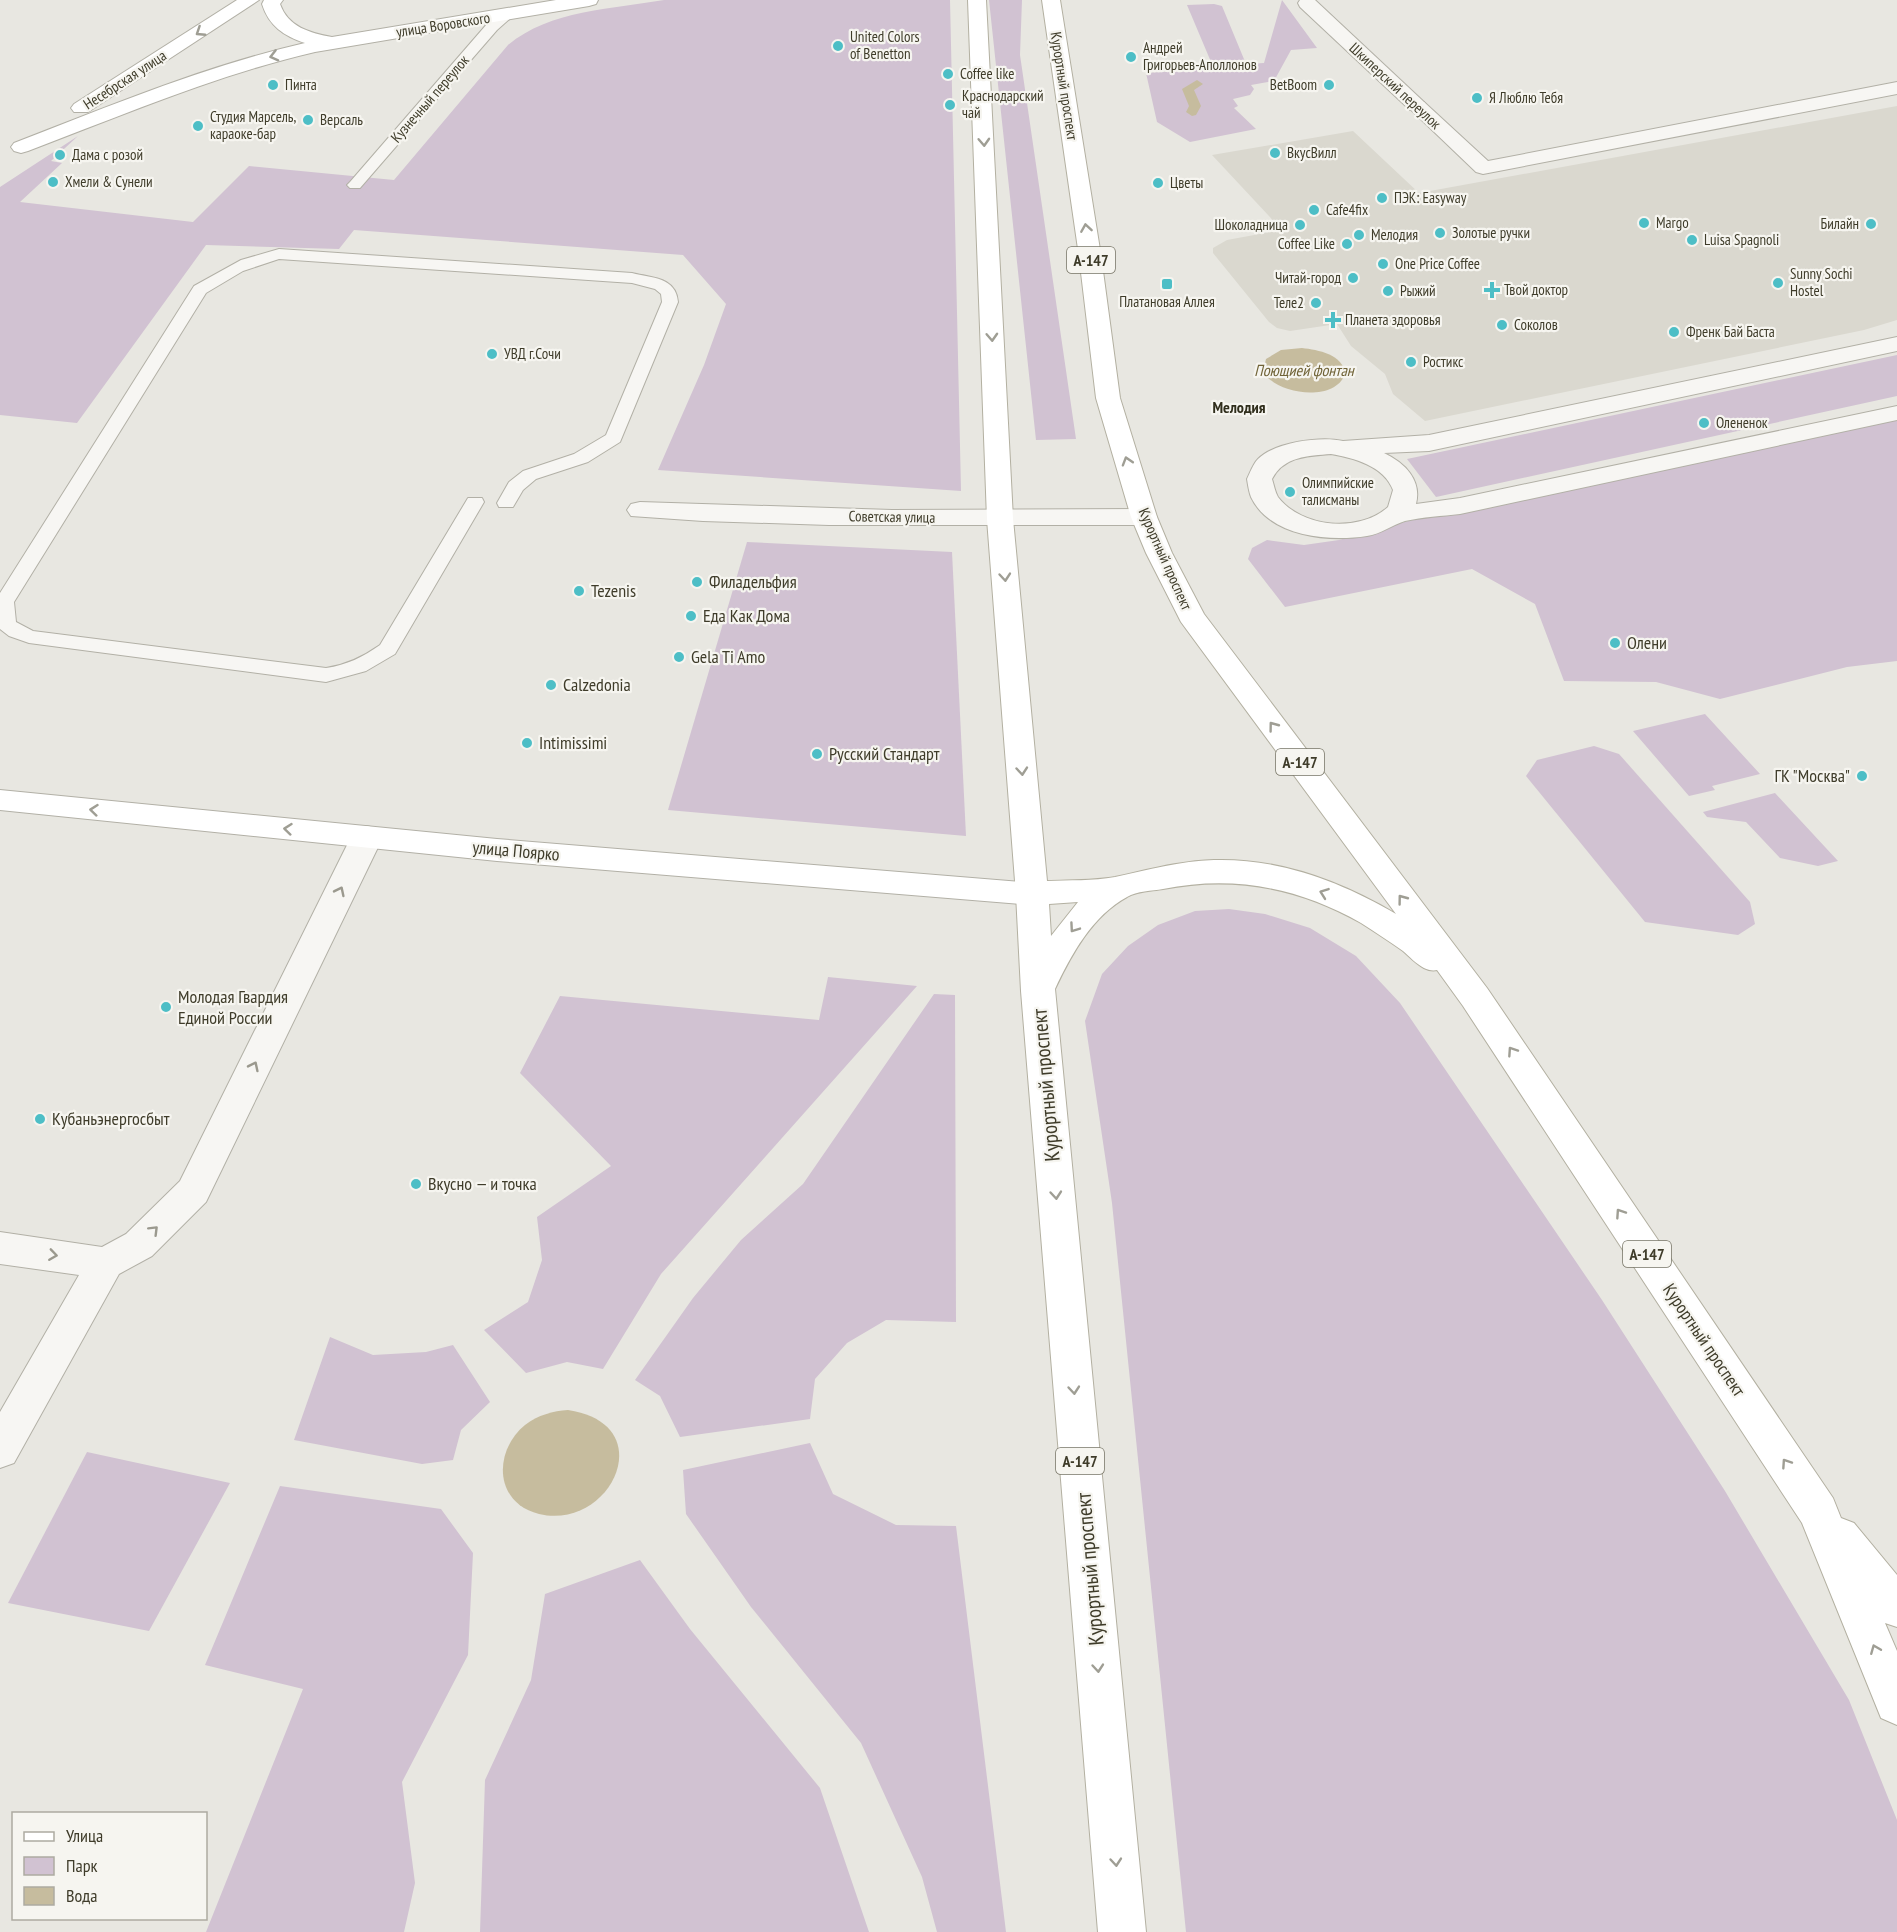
<svg xmlns="http://www.w3.org/2000/svg" width="1897" height="1932" font-family="'PT Sans Narrow',sans-serif">
<rect width="100%" height="100%" fill="#e8e7e1"/>
<path fill="#dad8cf" d="M1897,106V320L1864,330L1425,421L1393,394L1385,374L1351,346L1337,324L1290,331L1277,328L1269,322L1213,253V248L1227,240L1282,230L1212,155L1353,131L1419,193Z"/>
<g fill="#d1c2d2">
<path d="M664,0H950L961,491L658,470L704,365L726,304L683,255L354,230L339,249L206,245L77,423L0,415V187L78,136L51,161L62,163L20,202L193,222L249,166L394,180L508,45C550,10 612,9 664,0Z"/>
<path d="M989,0H1022L1020,55L1076,439L1036,440Z"/>
<path d="M1282,0L1317,48L1291,50L1274,81L1251,85L1254,89L1250,95L1233,99L1238,106L1234,108L1256,129L1190,142L1157,122L1146,73L1214,69L1187,5L1214,4L1222,6L1246,64L1264,63Z"/>
<path d="M1897,355V396L1436,497L1407,459Z"/>
<path d="M1897,413V661L1847,667L1720,699L1656,682L1564,681L1535,604L1472,569L1285,607L1248,559L1252,548L1267,540L1304,545L1339,540L1430,515Z"/>
<path d="M747,542L952,552L966,836L668,810Z"/>
<path d="M1705,714L1760,774L1712,786L1715,790L1689,796L1633,731Z"/>
<path d="M1594,746L1619,754L1750,902L1755,924L1738,935L1645,922L1526,776L1537,760Z"/>
<path d="M1775,793L1838,861L1818,866L1780,858L1746,822L1707,817L1703,812Z"/>
<path d="M1229,909L1265,914L1310,928L1356,956L1400,1003L1602,1300L1725,1491L1849,1700L1897,1820V1932H1186L1112,1203L1085,1021L1102,974L1128,946L1158,925L1195,911Z"/>
<path d="M828,977L917,986L661,1274L603,1369L567,1362L526,1373L484,1330L528,1302L542,1260L537,1217L611,1166L520,1073L560,996L819,1020Z"/>
<path d="M934,994L955,995L956,1322L886,1320L847,1343L815,1379L810,1419L680,1437L660,1396L635,1380L693,1298L741,1240L803,1184Z"/>
<path d="M330,1337L373,1355L426,1352L453,1345L490,1402L461,1430L453,1460L422,1464L294,1440Z"/>
<path d="M810,1443L833,1494L896,1525L956,1526L1006,1932H937L922,1877L861,1743L751,1607L686,1514L683,1470Z"/>
<path d="M87,1452L230,1483L149,1631L8,1603Z"/>
<path d="M280,1486L441,1509L473,1553L468,1655L402,1782L415,1883L404,1932H206L303,1689L205,1665Z"/>
<path d="M640,1560L690,1629L820,1788L869,1932H480L485,1780L531,1680L545,1594Z"/>
</g>
<g fill="#c6bc9e">
<path d="M1302,348C1318,350 1343,354 1345,374C1335,403 1275,395 1263,371L1266,359L1281,350Z"/>
<path d="M568,1410C662,1424 611,1531 539,1514C494,1503 493,1451 525,1425C538,1415 553,1411 568,1410Z"/>
</g>
<g fill="none" stroke-linecap="round" stroke-linejoin="round">
<path fill="#c6bc9e" fill-rule="evenodd" d="M1197,80L1203,84L1194,90L1201,106L1196,115L1192,116L1186,112L1189,106L1182,89Z"/>
<g stroke="#b2b0a6" stroke-width="2">
<g id="service">
<path d="M507,11L512,12L514,15L497,30L360,188H350L347,185L350,182L487,24Z"/>
<path d="M279,249L632,273C652,278 676,277 678,302L620,442L588,462L536,479L523,490L513,507H499L497,503L509,482L523,471L574,454L606,435L662,302L661,294L655,289L632,283L279,259L243,271L206,293L14,602L16,622L33,631L326,668C347,665 363,657 380,645L468,498H482L484,502L395,654L366,671L326,682L29,643L9,636L0,629V593L194,286L241,260Z"/>
</g>
</g>
<g stroke="#b2b0a6" stroke-width="2">
<g id="pedestrian">
<path d="M1300,0H1315L1424,102L1427,106L1424,110H1410L1300,7L1298,3Z"/>
<path d="M1897,337V351L1429,451L1384,453C1405,463 1422,480 1416,504L1460,498L1897,406V420L1460,514C1442,516 1423,517 1405,521C1392,525 1381,534 1367,536C1329,542 1270,537 1251,497C1249,492 1248,485 1247,479C1250,473 1253,464 1258,459C1275,442 1321,436 1343,441L1429,435ZM1331,454C1354,458 1384,466 1393,490L1388,507C1359,533 1302,528 1278,497C1275,492 1274,485 1272,479C1284,456 1308,456 1331,454Z"/>
</g>
</g>
<g stroke="#b2b0a6" stroke-width="2">
<g id="minor">
<path d="M1897,82V94L1483,174L1476,172L1407,106L1410,102H1424L1488,161Z"/>
<path d="M640,502L892,510L1144,509L1153,511L1157,517L1153,523L1144,525H829L703,521L631,516L627,510L631,504Z"/>
<path d="M367,826L378,829L383,837L206,1202L152,1256L119,1274L14,1463L0,1468V1412L79,1275L0,1264V1232L102,1247L126,1234L180,1181L351,837L356,829Z"/>
</g>
</g>
<g stroke="#b2b0a6" stroke-width="2">
<g id="secondary">
<path d="M237,0H259L88,112H74L71,108L74,104Z"/>
<path d="M264,0H283L280,4C288,27 310,33 332,37L556,0H598L596,4L589,6L315,52C216,75 123,115 28,151L21,153L14,151L11,147L14,143C109,106 205,66 305,43C284,36 269,26 262,4Z"/>
<path d="M0,790L497,839L1032,883L1043,886L1048,894L1043,902L1032,905L497,861L0,810Z"/>
</g>
</g>
<g stroke="#b3b0a1" stroke-width="2">
<path id="primary" d="M968,0H986L1013,519L1047,881C1069,880 1093,881 1115,877C1148,870 1180,861 1214,860C1278,858 1342,882 1396,914L1181,622L1146,553L1131,517L1096,398L1079,256L1042,0H1060L1101,256L1120,398L1157,517L1172,553L1204,614L1487,988L1833,1498L1841,1518L1854,1523L1897,1575V1627L1885,1623L1897,1651V1725L1881,1718L1802,1523L1463,1006L1437,970C1433,971 1428,970 1424,968C1416,964 1409,956 1403,951C1389,941 1375,932 1361,923C1298,887 1233,875 1163,889C1152,891 1137,891 1127,897C1092,916 1071,955 1055,989L1146,1932H1098L1021,991L1016,894L987,519ZM1078,902L1051,936L1049,904Z"/>
</g>
<use href="#service" fill="#f7f6f3" fill-rule="evenodd"/>
<use href="#pedestrian" fill="#f7f6f3" fill-rule="evenodd"/>
<use href="#minor" fill="#f7f6f3" fill-rule="evenodd"/>
<use href="#secondary" fill="#fff" fill-rule="evenodd"/>
<use href="#primary" fill="#fff" fill-rule="evenodd"/>
</g>
<defs><path id="oneway-chevron" d="M-2-3.5L2.5 0L-2 3.5" fill="none" stroke-width="1.6" stroke-linecap="round" stroke-linejoin="round" transform="scale(1.5)"/></defs>
<g stroke="#9f9e94">
<use href="#oneway-chevron" transform="translate(200 32) rotate(147)"/>
<use href="#oneway-chevron" transform="translate(274 56) rotate(166)"/>
<use href="#oneway-chevron" transform="translate(984 142) rotate(87)"/>
<use href="#oneway-chevron" transform="translate(1086 228) rotate(-99)"/>
<use href="#oneway-chevron" transform="translate(992 337) rotate(87)"/>
<use href="#oneway-chevron" transform="translate(1127 461) rotate(-107)"/>
<use href="#oneway-chevron" transform="translate(1005 577) rotate(85)"/>
<use href="#oneway-chevron" transform="translate(1273 726) rotate(-127)"/>
<use href="#oneway-chevron" transform="translate(1022 771) rotate(85)"/>
<use href="#oneway-chevron" transform="translate(94 810) rotate(-174)"/>
<use href="#oneway-chevron" transform="translate(288 829) rotate(-174)"/>
<use href="#oneway-chevron" transform="translate(1324 893) rotate(-160)"/>
<use href="#oneway-chevron" transform="translate(1402 899) rotate(-127)"/>
<use href="#oneway-chevron" transform="translate(1074 928) rotate(125)"/>
<use href="#oneway-chevron" transform="translate(1512 1051) rotate(-124)"/>
<use href="#oneway-chevron" transform="translate(1056 1195) rotate(85)"/>
<use href="#oneway-chevron" transform="translate(1620 1213) rotate(-124)"/>
<use href="#oneway-chevron" transform="translate(1074 1390) rotate(85)"/>
<use href="#oneway-chevron" transform="translate(1786 1463) rotate(-124)"/>
<use href="#oneway-chevron" transform="translate(1875 1649) rotate(-112)"/>
<use href="#oneway-chevron" transform="translate(1098 1668) rotate(85)"/>
<use href="#oneway-chevron" transform="translate(1116 1862) rotate(85)"/>
</g>
<g stroke="#9b998e">
<use href="#oneway-chevron" transform="translate(340 891) rotate(-64)"/>
<use href="#oneway-chevron" transform="translate(254 1066) rotate(-64)"/>
<use href="#oneway-chevron" transform="translate(154 1230) rotate(-45)"/>
<use href="#oneway-chevron" transform="translate(53 1255) rotate(8)"/>
</g>
<g fill="#4dbec6" stroke="#f6f5f0" stroke-width="2">
<circle cx="838" cy="46" r="6"/>
<circle cx="1131" cy="57" r="6"/>
<circle cx="948" cy="74" r="6"/>
<circle cx="273" cy="85" r="6"/>
<circle cx="1329" cy="85" r="6"/>
<circle cx="1477" cy="98" r="6"/>
<circle cx="950" cy="105" r="6"/>
<circle cx="308" cy="120" r="6"/>
<circle cx="198" cy="126" r="6"/>
<circle cx="1275" cy="153" r="6"/>
<circle cx="60" cy="155" r="6"/>
<circle cx="53" cy="182" r="6"/>
<circle cx="1158" cy="183" r="6"/>
<circle cx="1382" cy="198" r="6"/>
<circle cx="1314" cy="210" r="6"/>
<circle cx="1644" cy="223" r="6"/>
<circle cx="1871" cy="224" r="6"/>
<circle cx="1300" cy="225" r="6"/>
<circle cx="1440" cy="233" r="6"/>
<circle cx="1359" cy="235" r="6"/>
<circle cx="1692" cy="240" r="6"/>
<circle cx="1347" cy="244" r="6"/>
<circle cx="1383" cy="264" r="6"/>
<circle cx="1353" cy="278" r="6"/>
<circle cx="1778" cy="283" r="6"/>
<rect x="1161" y="278" width="12" height="12" rx="3"/>
<path d="M1489 281h6v6h6v6h-6v6h-6v-6h-6v-6h6z"/>
<circle cx="1388" cy="291" r="6"/>
<circle cx="1316" cy="303" r="6"/>
<path d="M1330 311h6v6h6v6h-6v6h-6v-6h-6v-6h6z"/>
<circle cx="1502" cy="325" r="6"/>
<circle cx="1674" cy="332" r="6"/>
<circle cx="492" cy="354" r="6"/>
<circle cx="1411" cy="362" r="6"/>
<circle cx="1704" cy="423" r="6"/>
<circle cx="1290" cy="492" r="6"/>
<circle cx="697" cy="582" r="6"/>
<circle cx="579" cy="591" r="6"/>
<circle cx="691" cy="616" r="6"/>
<circle cx="1615" cy="643" r="6"/>
<circle cx="679" cy="657" r="6"/>
<circle cx="551" cy="685" r="6"/>
<circle cx="527" cy="743" r="6"/>
<circle cx="817" cy="754" r="6"/>
<circle cx="1862" cy="776" r="6"/>
<circle cx="166" cy="1007" r="6"/>
<circle cx="40" cy="1119" r="6"/>
<circle cx="416" cy="1184" r="6"/>
</g>
<g text-anchor="middle" stroke-width="4.5" stroke-linejoin="round" paint-order="stroke">
<g font-size="15" fill="#3f3c2a" stroke="#f6f5f0">
<text transform="translate(443 25) rotate(-9)" y="5">улица Воровского</text>
<text transform="translate(125 80) rotate(-33)" y="5">Несебрская улица</text>
<text transform="translate(1064 86) rotate(81)" y="5">Курортный проспект</text>
<text transform="translate(1395 86) rotate(43)" y="5">Шкиперский переулок</text>
<text transform="translate(430 99) rotate(-49)" y="5">Кузнечный переулок</text>
<text transform="translate(892 517) rotate(1)" y="5">Советская улица</text>
<text transform="translate(1165 559) rotate(66)" y="5">Курортный проспект</text>
</g>
<g font-size="15" fill="#3f3c2a" stroke="#f6f5f0" text-anchor="start">
<text x="850" y="42">United Colors<tspan x="850" dy="17">of Benetton</tspan></text>
<text x="1143" y="53">Андрей<tspan x="1143" dy="17">Григорьев-Аполлонов</tspan></text>
<text x="960" y="79">Coffee like</text>
<text x="285" y="90">Пинта</text>
<text x="1317" y="90" text-anchor="end">BetBoom</text>
<text x="962" y="101">Краснодарский<tspan x="962" dy="17">чай</tspan></text>
<text x="1489" y="103">Я Люблю Тебя</text>
<text x="210" y="122">Студия Марсель,<tspan x="210" dy="17">караоке-бар</tspan></text>
<text x="320" y="125">Версаль</text>
<text x="1287" y="158">ВкусВилл</text>
<text x="72" y="160">Дама с розой</text>
<text x="65" y="187">Хмели &amp; Сунели</text>
<text x="1170" y="188">Цветы</text>
<text x="1394" y="203">ПЭК: Easyway</text>
<text x="1326" y="215">Cafe4fix</text>
<text x="1656" y="228">Margo</text>
<text x="1859" y="229" text-anchor="end">Билайн</text>
<text x="1288" y="230" text-anchor="end">Шоколадница</text>
<text x="1452" y="238">Золотые ручки</text>
<text x="1371" y="240">Мелодия</text>
<text x="1704" y="245">Luisa Spagnoli</text>
<text x="1335" y="249" text-anchor="end">Coffee Like</text>
<text x="1395" y="269">One Price Coffee</text>
<text x="1790" y="279">Sunny Sochi<tspan x="1790" dy="17">Hostel</tspan></text>
<text x="1341" y="283" text-anchor="end">Читай-город</text>
<text x="1504" y="295">Твой доктор</text>
<text x="1400" y="296">Рыжий</text>
<text x="1167" y="307" text-anchor="middle">Платановая Аллея</text>
<text x="1304" y="308" text-anchor="end">Теле2</text>
<text x="1345" y="325">Планета здоровья</text>
<text x="1514" y="330">Соколов</text>
<text x="1686" y="337">Френк Бай Баста</text>
<text x="504" y="359">УВД г.Сочи</text>
<text x="1423" y="367">Ростикс</text>
<text x="1716" y="428">Олененок</text>
<text x="1302" y="488">Олимпийские<tspan x="1302" dy="17">талисманы</tspan></text>
</g>
<g fill="#f6f5f0" stroke="#767465" stroke-width="1.5">
<rect x="1067" y="247" width="48" height="26" rx="4.5"/>
<rect x="1276" y="749" width="48" height="26" rx="4.5"/>
<rect x="1623" y="1241" width="48" height="26" rx="4.5"/>
<rect x="1056" y="1448" width="48" height="26" rx="4.5"/>
</g>
<g font-size="16" font-weight="bold" fill="#3f3c2a">
<text x="1091" y="266">А-147</text>
<text x="1300" y="768">А-147</text>
<text x="1647" y="1260">А-147</text>
<text x="1080" y="1467">А-147</text>
</g>
<g font-size="16" font-style="italic" fill="#706337" stroke="#f6f5f0">
<text x="1304" y="376">Поющией фонтан</text>
</g>
<g font-size="16" font-weight="bold" fill="#302e1c" stroke="#f6f5f0">
<text x="1239" y="413">Мелодия</text>
</g>
<g font-size="18" fill="#3f3c2a" stroke="#f6f5f0" text-anchor="start">
<text x="709" y="588">Филадельфия</text>
<text x="591" y="597">Tezenis</text>
<text x="703" y="622">Еда Как Дома</text>
<text x="1627" y="649">Олени</text>
<text x="691" y="663">Gela Ti Amo</text>
<text x="563" y="691">Calzedonia</text>
<text x="539" y="749">Intimissimi</text>
<text x="829" y="760">Русский Стандарт</text>
<text x="1850" y="782" text-anchor="end">ГК "Москва"</text>
<text x="178" y="1003">Молодая Гвардия<tspan x="178" dy="21">Единой России</tspan></text>
<text x="52" y="1125">Кубаньэнергосбыт</text>
<text x="428" y="1190">Вкусно — и точка</text>
</g>
<g font-size="18" fill="#3f3c2a" stroke="#f6f5f0">
<text transform="translate(516 851) rotate(5)" y="6">улица Поярко</text>
<text transform="translate(1704 1340) rotate(56)" y="6">Курортный проспект</text>
</g>
<g font-size="21" fill="#3f3c2a" stroke="#f6f5f0">
<text transform="translate(1046 1085) rotate(-95)" y="7">Курортный проспект</text>
<text transform="translate(1090 1569) rotate(-95)" y="7">Курортный проспект</text>
</g>
</g>
<rect x="12" y="1812" width="195" height="108" fill="#f6f5f0" stroke="#adaba1" stroke-width="1.5"/>
<rect x="24" y="1832" width="30" height="9" fill="#ffffff" stroke="#adaba1" stroke-width="1.5"/>
<text x="66" y="1842" font-size="18" fill="#3f3c2a">Улица</text>
<rect x="24" y="1857" width="30" height="18" fill="#d1c2d2" stroke="#adaba1" stroke-width="1.5"/>
<text x="66" y="1872" font-size="18" fill="#3f3c2a">Парк</text>
<rect x="24" y="1887" width="30" height="18" fill="#c6bc9e" stroke="#adaba1" stroke-width="1.5"/>
<text x="66" y="1902" font-size="18" fill="#3f3c2a">Вода</text>
</svg>
